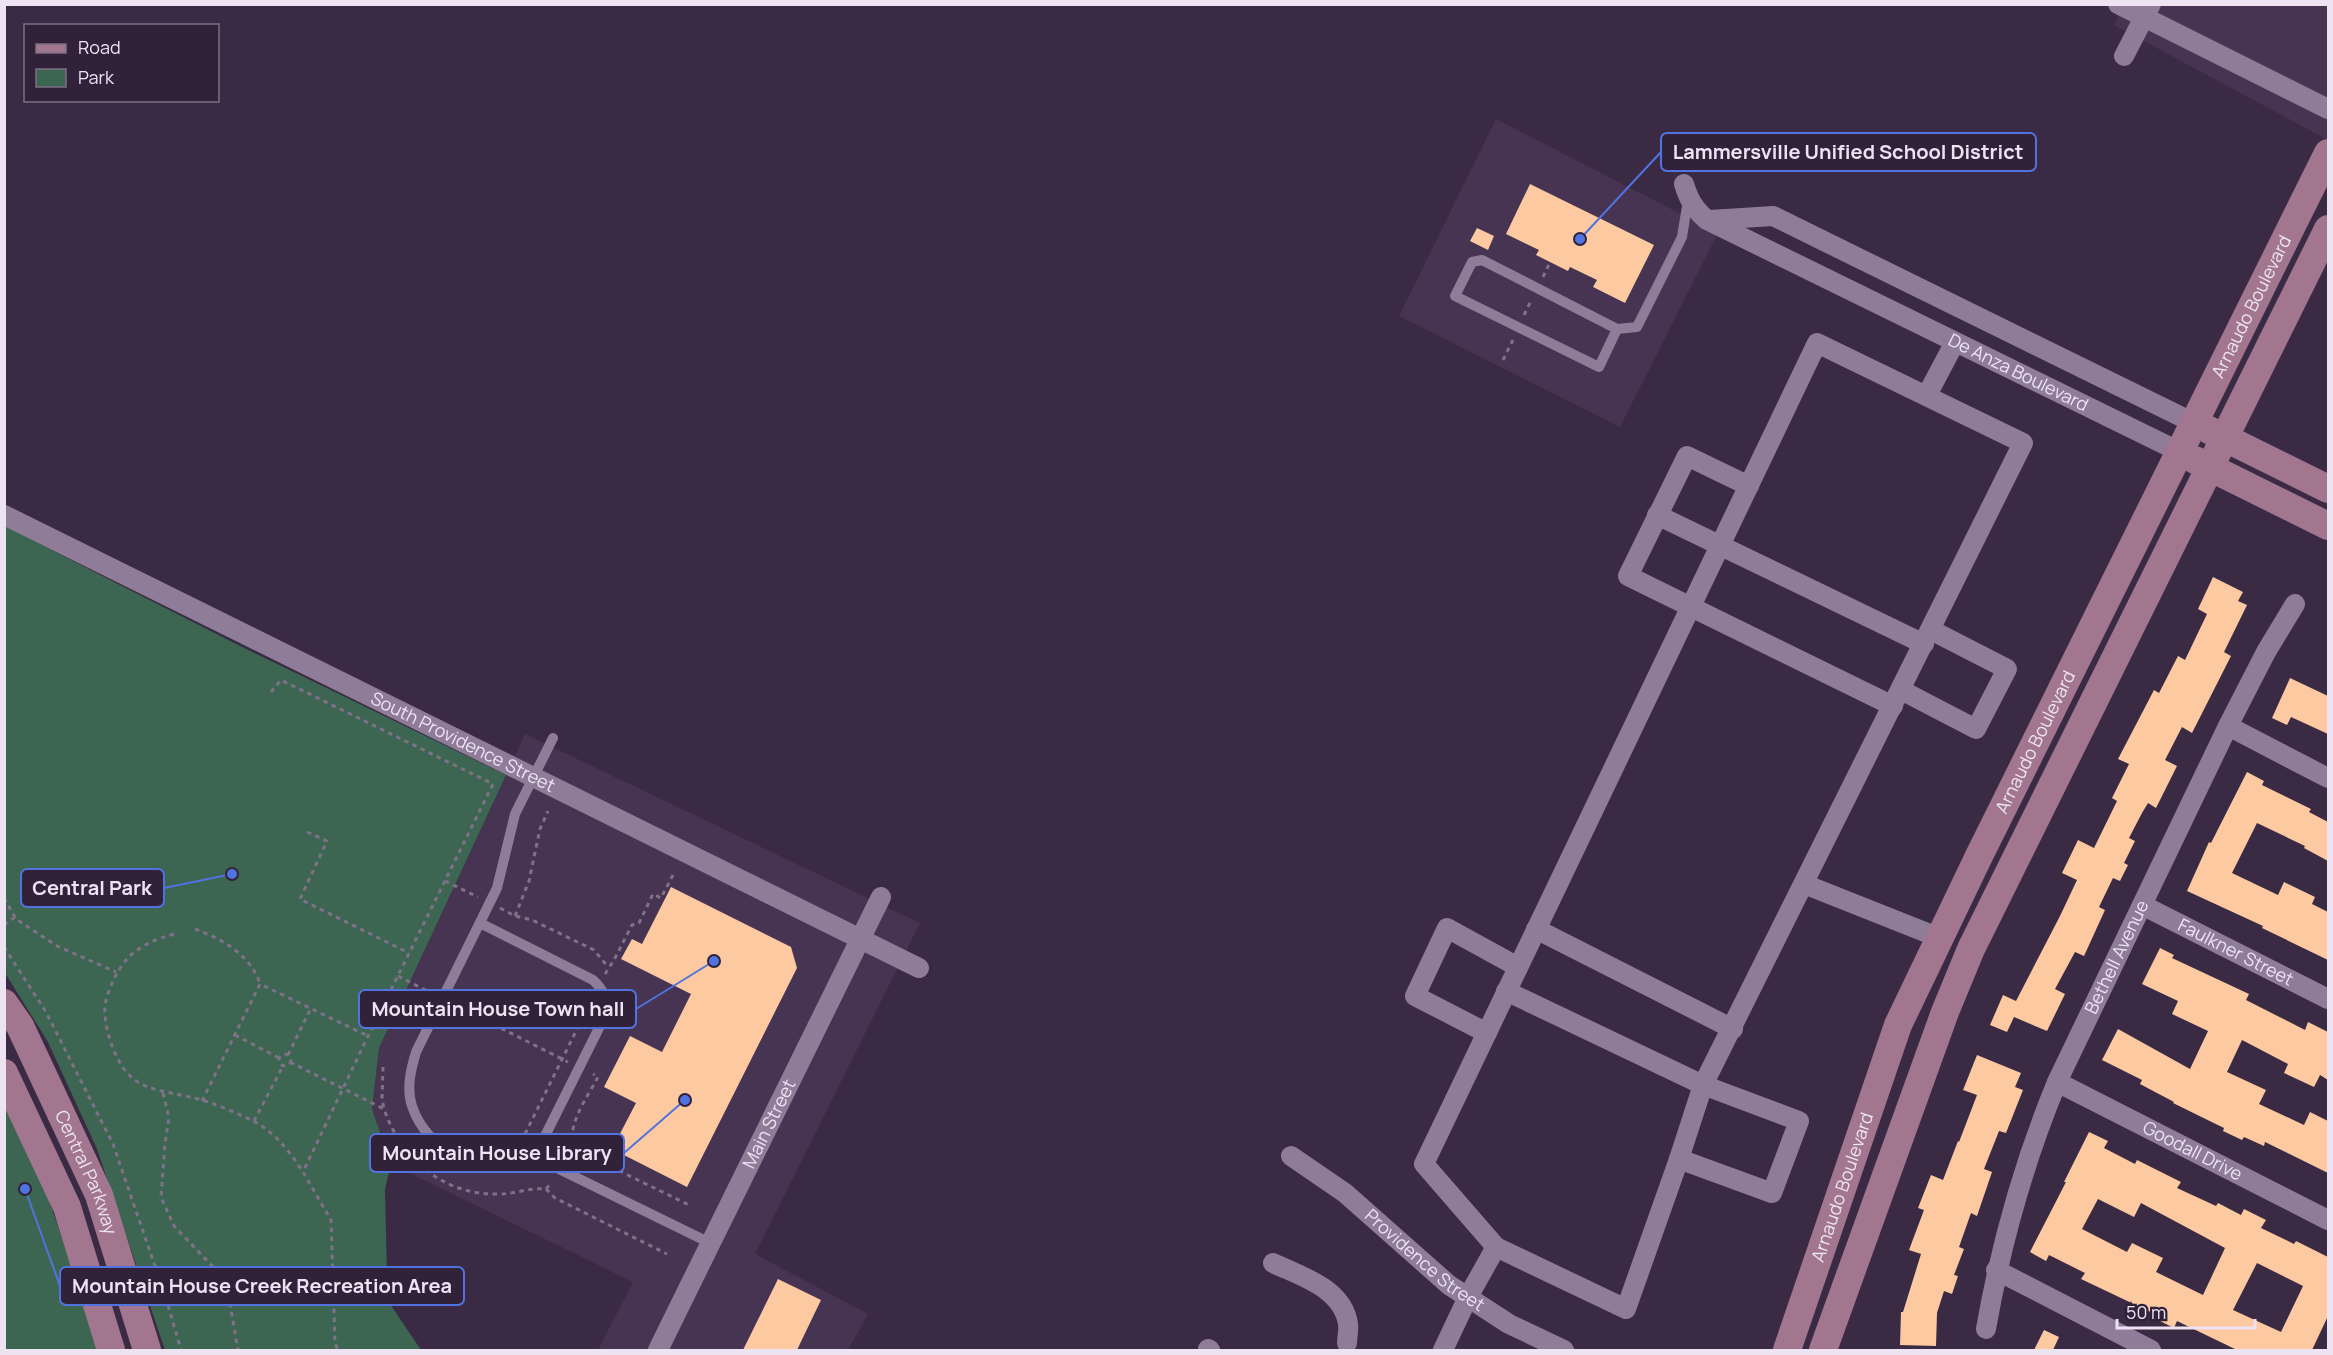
<svg xmlns="http://www.w3.org/2000/svg" width="2333" height="1355" font-family="Manrope,sans-serif">
<rect width="100%" height="100%" fill="#3b2a44"/>
<g fill="#473452">
<path d="M2124,5H2328V140L2114,25Z"/>
<path d="M1496,119L1718,233L1620,427L1399,316Z"/>
<path d="M525,734L920,923L755,1254L868,1314L848,1350H598L633,1282L391,1164L372,1109L379,1048Z"/>
</g>
<g fill="#3c6651">
<path d="M4,526L244,648L506,775L379,1048L372,1109L391,1164L385,1189L387,1277L392,1307L421,1350H165L97,1149L48,1042L5,973Z"/>
<path d="M4,1098C46,1180 71,1262 97,1350H5Z"/>
</g>
<g fill="#fcc9a0" fill-rule="evenodd">
<path d="M1530,184L1654,245L1625,303L1593,287L1597,280L1570,267L1568,271L1536,255L1539,250L1506,234Z"/>
<path d="M1477,228L1494,236L1488,250L1470,241Z"/>
<path d="M2213,577L2243,592L2238,601L2247,605L2224,652L2231,656L2192,733L2182,727L2165,760L2177,766L2156,808L2148,803L2142,813L2129,838L2135,841L2124,863L2128,865L2120,881L2113,878L2099,907L2105,910L2084,956L2075,952L2055,989L2065,994L2047,1031L2014,1017L2007,1032L1990,1025L2003,995L2016,1001L2060,916L2077,880L2062,873L2078,840L2094,848L2117,801L2112,798L2129,764L2118,759L2154,690L2159,693L2178,656L2185,660L2207,614L2198,609Z"/>
<path d="M2290,678L2328,696V734L2291,717L2287,725L2272,718Z"/>
<path d="M2247,772L2264,781L2262,785L2311,809L2309,812L2328,822V861L2304,848L2305,846L2257,823L2232,873L2278,895L2284,882L2315,897L2312,904L2328,912V960L2262,928L2263,926L2187,891L2209,842L2211,843Z"/>
<path d="M671,887L791,947L797,968L687,1187L612,1149L636,1103L604,1087L630,1036L662,1052L691,994L621,959L632,939L642,944Z"/>
<path d="M2160,948L2174,955L2172,958L2249,994L2246,1000L2305,1030L2308,1022L2328,1032V1080L2320,1075L2314,1087L2284,1073L2288,1064L2242,1040L2227,1072L2266,1090L2259,1104L2304,1125L2310,1112L2328,1121V1173L2265,1142L2264,1146L2244,1137L2242,1140L2223,1131L2224,1128L2173,1103L2174,1102L2140,1084L2142,1080L2102,1060L2118,1029L2190,1069L2208,1031L2172,1014L2178,1001L2142,984Z"/>
<path d="M1977,1055L2021,1073L2015,1087L2023,1090L2006,1133L1999,1131L1984,1169L1992,1172L1977,1216L1971,1213L1959,1247L1964,1249L1954,1275L1958,1276L1952,1294L1944,1291L1937,1313L1936,1346L1900,1345L1901,1312H1903L1921,1254L1909,1250L1924,1210L1918,1208L1931,1175L1943,1180L1958,1141L1959,1142L1977,1095L1963,1090Z"/>
<path d="M2089,1132L2108,1141L2104,1148L2135,1164L2137,1160L2181,1182L2177,1188L2216,1206L2218,1203L2241,1215L2244,1209L2266,1220L2261,1228L2294,1244L2296,1241L2328,1257V1316L2312,1350H2237L2177,1321L2174,1328L2160,1321L2161,1317L2081,1279L2085,1273L2049,1255L2046,1261L2030,1252L2066,1182H2064ZM2098,1199L2134,1217L2141,1203L2225,1248L2203,1295L2156,1272L2163,1258L2132,1243L2127,1252L2082,1229ZM2257,1263L2303,1286L2281,1332L2233,1310Z"/>
<path d="M778,1279L821,1300L797,1350H743Z"/>
<path d="M2044,1330L2059,1337L2053,1350H2034Z"/>
</g>
<g fill="none" stroke-linecap="round" stroke-linejoin="round">
<g stroke="#7f7187" stroke-width="3" stroke-dasharray="4.5 4.5" stroke-linecap="butt">
<path d="M1543,277L1550,262"/>
<path d="M1524,315L1532,299"/>
<path d="M1503,360L1513,340"/>
<path d="M271,692L281,680L493,784L368,1036L303,1172L331,1220L335,1343L338,1350"/>
<path d="M307,832L327,841L300,899L409,953"/>
<path d="M445,881L478,897"/>
<path d="M4,898L16,919L57,946L116,972"/>
<path d="M500,908L515,916L532,920L594,950L608,967"/>
<path d="M515,916L529,881L540,829L548,811"/>
<path d="M4,925L15,917"/>
<path d="M195,929C222,939 251,955 260,984"/>
<path d="M174,934C139,944 122,956 109,991C102,1006 105,1024 110,1040C128,1095 155,1087 202,1100C218,1105 237,1113 253,1121C275,1132 290,1152 303,1172"/>
<path d="M4,947L46,1012L113,1144L166,1298L181,1350"/>
<path d="M605,974L614,960L632,925L639,923L653,894L661,898L674,873"/>
<path d="M398,976L431,993"/>
<path d="M453,1004L568,1062"/>
<path d="M235,1035L279,1058"/>
<circle cx="285" cy="1060" r="6"/>
<path d="M288,1055L311,1008"/>
<path d="M290,1062L384,1109C401,1158 442,1194 495,1194C513,1195 529,1187 546,1189L552,1182"/>
<path d="M383,1067L382,1099L384,1109"/>
<path d="M163,1093L169,1118L165,1143L161,1197L174,1226L218,1272L229,1298L238,1350"/>
<path d="M202,1101L260,984L368,1036"/>
<path d="M254,1121L283,1066"/>
<path d="M521,1142L591,1001"/>
<path d="M573,1144L577,1150L585,1154L691,1206"/>
<path d="M566,1155L573,1144C568,1123 588,1096 598,1077L593,1074"/>
<path d="M546,1189L555,1198L667,1254"/>
</g>
<g stroke="#8f7c99" stroke-width="10">
<path d="M1617,329L1599,367L1455,296L1472,262L1482,260L1617,329L1637,327L1682,237L1688,200"/>
<path d="M480,923L593,980C603,989 607,998 607,1012L539,1148C534,1152 527,1159 521,1161C478,1177 426,1149 412,1106C406,1088 411,1069 416,1052L497,888L515,814L553,738"/>
<path d="M539,1148L559,1169L710,1243"/>
</g>
<g stroke="#8f7c99" stroke-width="20">
<path d="M2118,4L2328,109"/>
<path d="M2124,56L2151,4"/>
<path id="s1" d="M1684,184C1689,200 1694,209 1707,220L2180,452"/>
<path d="M1710,220L1773,216L2194,423"/>
<path d="M1817,343L2023,443L1703,1085L1679,1159L1626,1309L1496,1247L1424,1164Z"/>
<path d="M1927,395L1955,342"/>
<path d="M1749,486L1687,456L1628,576L1893,706"/>
<path id="s2" d="M4,515L919,968"/>
<path d="M1657,515L1924,644"/>
<path d="M1901,690L1976,729L2007,669L1931,630"/>
<path d="M2228,726L2328,778"/>
<path d="M1804,884L1940,938"/>
<path id="s3" d="M2142,905L2328,999"/>
<path d="M1536,929L1733,1029"/>
<path d="M1506,991L1703,1085L1799,1121L1772,1193L1679,1159"/>
<path d="M1487,1033L1415,996L1447,928L1518,967"/>
<path id="s4" d="M2057,1082L2328,1220"/>
<path id="s5" d="M1291,1156L1345,1193L1449,1285L1509,1324L1564,1350"/>
<path d="M1273,1263C1300,1276 1343,1288 1348,1324C1349,1330 1347,1337 1347,1343"/>
<path d="M1996,1270L2151,1350"/>
<path id="s6" d="M1986,1329C2001,1243 2024,1162 2057,1082L2228,726L2266,652L2295,604"/>
<path d="M1208,1349L1210,1350"/>
<path id="s7" d="M658,1350L881,897"/>
<path d="M1443,1350L1468,1297L1496,1247"/>
</g>
<g stroke="#a1768e" stroke-width="28">
<path d="M2209,430L2328,489"/>
<path d="M2195,460L2328,526"/>
<path id="s8" d="M4,1003L20,1026L99,1195L147,1350"/>
<path d="M4,1073L67,1207L111,1350"/>
<path id="s9" d="M1787,1350L1898,1025L1979,856L2328,153"/>
<path d="M1823,1350L1945,1012L1971,949L2328,229"/>
</g>
</g>
<g text-anchor="middle" stroke-width="6" stroke-linejoin="round" paint-order="stroke">
<g font-size="18" fill="#ede3f3" stroke="#312139">
<text dy="6" stroke="none"><textPath href="#s9" startOffset="1144">Arnaudo Boulevard</textPath></text>
<text dy="6" stroke="none"><textPath href="#s1" startOffset="390">De Anza Boulevard</textPath></text>
<text dy="6" stroke="none"><textPath href="#s2" startOffset="512">South Providence Street</textPath></text>
<text dy="6" stroke="none"><textPath href="#s9" startOffset="658">Arnaudo Boulevard</textPath></text>
<text dy="6" stroke="none"><textPath href="#s3" startOffset="105">Faulkner Street</textPath></text>
<text dy="6" stroke="none"><textPath href="#s6" startOffset="396">Bethell Avenue</textPath></text>
<text dy="6" stroke="none"><textPath href="#s7" startOffset="252">Main Street</textPath></text>
<text dy="6" stroke="none"><textPath href="#s4" startOffset="152">Goodall Drive</textPath></text>
<text dy="6" stroke="none"><textPath href="#s8" startOffset="189">Central Parkway</textPath></text>
<text dy="6" stroke="none"><textPath href="#s9" startOffset="172">Arnaudo Boulevard</textPath></text>
<text dy="6" stroke="none"><textPath href="#s5" startOffset="170">Providence Street</textPath></text>
</g>
</g>
<path fill="none" stroke="#5173df" stroke-width="2" d="M1580 239L1661 152M232 874L164 888M714 961L636 1009M685 1100L624 1153M25 1189L60 1286"/>
<g fill="#5173df" stroke="#312139" stroke-width="2">
<circle cx="1580" cy="239" r="6"/>
<circle cx="232" cy="874" r="6"/>
<circle cx="714" cy="961" r="6"/>
<circle cx="685" cy="1100" r="6"/>
<circle cx="25" cy="1189" r="6"/>
</g>
<g fill="#312139" stroke="#5173df" stroke-width="2">
<rect x="1661" y="133" width="375" height="38" rx="6"/>
<rect x="21" y="869" width="143" height="38" rx="6"/>
<rect x="359" y="990" width="277" height="38" rx="6"/>
<rect x="370" y="1134" width="254" height="38" rx="6"/>
<rect x="60" y="1267" width="404" height="38" rx="6"/>
</g>
<g font-size="20" text-anchor="middle" font-weight="bold" fill="#ede3f3">
<text x="1848" y="159">Lammersville Unified School District</text>
<text x="92" y="895">Central Park</text>
<text x="498" y="1016">Mountain House Town hall</text>
<text x="497" y="1160">Mountain House Library</text>
<text x="262" y="1293">Mountain House Creek Recreation Area</text>
</g>
<rect width="2333" height="1355" fill="none" stroke="#ede3f3" stroke-width="12"/>
<rect x="24" y="24" width="195" height="78" fill="#312139" stroke="#7c6f83" stroke-width="1.5"/>
<rect x="36" y="44" width="30" height="9" fill="#a1768e" stroke="#7c6f83" stroke-width="1.5"/>
<text x="78" y="54" font-size="18" fill="#ede3f3">Road</text>
<rect x="36" y="69" width="30" height="18" fill="#3c6651" stroke="#7c6f83" stroke-width="1.5"/>
<text x="78" y="84" font-size="18" fill="#ede3f3">Park</text>
<path d="M2117 1319v9h138v-9" fill="none" stroke="#ede3f3" stroke-width="3"/>
<text x="2126" y="1319" font-size="18" fill="#ede3f3" stroke="#312139" stroke-width="4.5" paint-order="stroke">50 m</text>
</svg>
